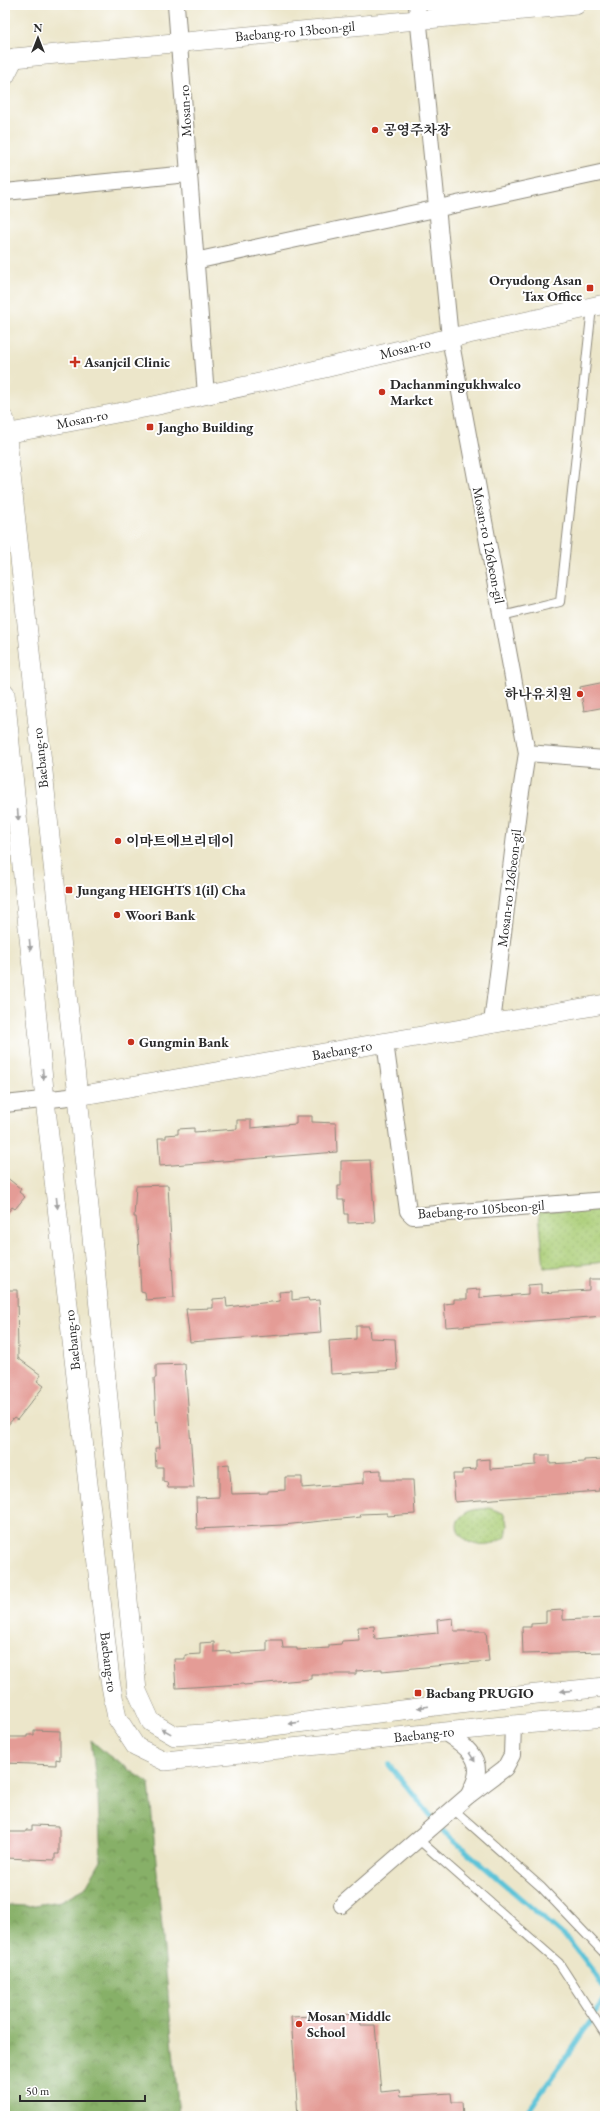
<svg xmlns="http://www.w3.org/2000/svg" width="610" height="2121" font-family="'EB Garamond','Noto Serif KR',serif">
<defs>
<pattern id="forest-crowns" width="20" height="18" patternUnits="userSpaceOnUse"><rect width="20" height="18" fill="#87b067"/><path d="M2 6a3 3 0 1 1 6 0M12 15a3 3 0 1 1 6 0" fill="none" stroke="#6f8f55"/></pattern>
<pattern id="park-dots" width="8" height="8" patternUnits="userSpaceOnUse"><rect width="8" height="8" fill="#aacd76"/><path d="M2 2h.1M6 6h.1" fill="none" stroke="#92b066" stroke-width="1.8" stroke-linecap="round"/></pattern>
</defs>
<rect width="100%" height="100%" fill="#fff"/>
<filter id="ink" filterUnits="userSpaceOnUse"><feTurbulence type="fractalNoise" baseFrequency=".025" numOctaves="2"/><feDisplacementMap in="SourceGraphic" scale="8" xChannelSelector="R" yChannelSelector="G"/><feConvolveMatrix kernelMatrix="1 2 1 2 8 2 1 2 1" color-interpolation-filters="sRGB"/></filter>
<filter id="wash" filterUnits="userSpaceOnUse"><feTurbulence type="fractalNoise" baseFrequency=".012" numOctaves="4" result="noise"/><feDisplacementMap in="SourceGraphic" scale="16" xChannelSelector="R" yChannelSelector="G"/><feGaussianBlur stdDeviation="0.9" result="paint"/><feColorMatrix in="noise" values="0 0 0 0 0 0 0 0 0 0 0 0 0 0 0 0 0 1.4 0 .05"/><feComposite in="paint" operator="in"/></filter>
<g filter="url(#wash)">
<rect width="100%" height="100%" fill="#ece6ca"/>
<path fill="url(#forest-crowns)" stroke="#596e49" d="M91,1740L108,1755L149,1783L179,2116H5V1905L28,1906L61,1901L85,1888L101,1860L98,1798Z"/>
<g fill="url(#park-dots)" stroke="#6a7c50">
<path d="M605,1206V1262L544,1268L539,1212Z"/>
<path d="M489,1508L503,1513L508,1524L506,1537C501,1539 494,1544 489,1545C461,1549 444,1521 470,1511C476,1509 483,1509 489,1508Z"/>
</g>
<g fill="none" stroke-linecap="round" stroke-linejoin="round">
<g stroke="#5bc3d8" stroke-width="5">
<path d="M389,1765L444,1832L570,1941L593,1971L605,1991"/>
<path d="M596,2012L605,1999"/>
<path d="M525,2116L590,2022"/>
</g>
</g>
<g id="blocks">
<g fill="#e49c96">
<path d="M605,682V707L584,711L580,687Z"/>
<path d="M296,1116H312V1122L336,1123L337,1152L160,1166L158,1138H166V1135L178,1134V1129L194,1128V1132L237,1129V1120H251V1128L284,1125L296,1124Z"/>
<path d="M370,1160L375,1222L348,1223V1214H345L344,1200H338V1186H341V1161Z"/>
<path d="M5,1176L21,1189L19,1192L25,1197L15,1209L12,1207L5,1216Z"/>
<path d="M168,1185L174,1298L146,1300L145,1293L141,1292L138,1236L136,1217H134L136,1186Z"/>
<path d="M589,1279H602V1287H605V1316L446,1327L444,1304L454,1303V1299H467V1290L480,1289V1298L528,1294V1285L541,1284V1293L589,1290Z"/>
<path d="M5,1290H17L18,1358L41,1375L37,1381L44,1386L17,1420L14,1418L5,1428Z"/>
<path d="M292,1291V1300L308,1298L309,1301L319,1300L321,1332L190,1342L186,1309L213,1308V1299L226,1298L227,1307L280,1301L279,1292Z"/>
<path d="M356,1326H369L370,1338L395,1339L397,1370L331,1374L329,1341L356,1339Z"/>
<path d="M185,1364L194,1488H168L167,1482L163,1481V1467H156L155,1448H160L158,1421L156,1422L154,1378H156V1365Z"/>
<path d="M536,1455H550V1464L584,1462V1460L605,1459V1487L599,1488V1491L455,1502L453,1474H462V1470L476,1469V1460L490,1459V1469L523,1467V1466L536,1465Z"/>
<path d="M229,1464L232,1494L268,1493V1491L285,1490V1477H302V1488L364,1483V1471L381,1470V1480H413L415,1514L387,1516V1513L360,1514L361,1517L283,1525L197,1529L196,1498L219,1497V1465Z"/>
<path d="M563,1610V1620L605,1618V1652L523,1654L522,1627H531V1624L546,1623V1611Z"/>
<path d="M453,1618L454,1631H486L489,1661L382,1671V1669L356,1671V1674H311V1679L244,1685L243,1684L176,1688L174,1659H185V1655L200,1654V1643L214,1642V1652L230,1651V1653L267,1651V1640H282L283,1648H297V1650L329,1648V1645L341,1644L342,1641L359,1640L358,1627L374,1626L375,1639L438,1633L437,1620Z"/>
<path d="M34,1730L60,1731V1760L56,1759V1765L5,1763V1737H27V1735H34Z"/>
<path d="M32,1825L59,1826V1854H55V1860L5,1858V1832H26V1830H32Z"/>
<path d="M360,2014L361,2025H375L381,2092L400,2090L401,2096L451,2093L452,2102H462L463,2116H298L291,2017Z"/>
</g>
</g>
</g>
<g filter="url(#ink)">
<use href="#blocks" fill-opacity="0" stroke="#8c887a" stroke-width="1"/>
<g fill="none" stroke-linecap="round" stroke-linejoin="round">
<g stroke="#8c887a" stroke-width="10">
<g id="service">
<path d="M502,616L560,602L592,307"/>
<path d="M453,1809L541,1887L605,1954"/>
<path d="M419,1840L559,1963L605,2034"/>
</g>
</g>
<g stroke="#8c887a" stroke-width="18">
<g id="minor">
<path d="M176,5L206,395"/>
<path d="M417,5L450,338L527,753L518,811L492,1023"/>
<path d="M5,192L188,174"/>
<path d="M195,261L605,172"/>
<path d="M527,753L605,759"/>
<path d="M385,1042L408,1211L413,1216L605,1200"/>
<path d="M5,1104L78,1096"/>
<path d="M444,1732C459,1742 482,1755 476,1777C475,1783 471,1789 469,1795"/>
<path d="M342,1905L469,1795L505,1768L512,1755L513,1725"/>
</g>
</g>
<g stroke="#8c887a" stroke-width="20">
<g id="tertiary">
<path d="M14,58L576,5"/>
<path d="M5,76L14,58"/>
<path d="M5,420L78,1096L137,1691L151,1722L175,1736L215,1733L508,1697L605,1687"/>
<path d="M5,434L149,407L287,377L450,338L605,304"/>
<path d="M5,693L45,1100L110,1680L117,1718L136,1747L165,1761L513,1725L605,1717"/>
<path d="M78,1096L605,1004"/>
</g>
</g>
<use href="#service" stroke="#fff" stroke-width="8"/>
<use href="#minor" stroke="#fff" stroke-width="16"/>
<use href="#tertiary" stroke="#fff" stroke-width="19"/>
</g>
<defs><path id="oneway-solid" d="M-6-.8H1V-3.2L6.5 0L1 3.2V.8H-6Z"/></defs>
<g fill="#a0a0a0">
<use href="#oneway-solid" transform="translate(18 815) rotate(85)"/>
<use href="#oneway-solid" transform="translate(30 945) rotate(84)"/>
<use href="#oneway-solid" transform="translate(43 1074) rotate(84)"/>
<use href="#oneway-solid" transform="translate(57 1203) rotate(84)"/>
<use href="#oneway-solid" transform="translate(566 1691) rotate(175)"/>
<use href="#oneway-solid" transform="translate(423 1707) rotate(173)"/>
<use href="#oneway-solid" transform="translate(294 1723) rotate(173)"/>
<use href="#oneway-solid" transform="translate(166 1731) rotate(-151)"/>
<use href="#oneway-solid" transform="translate(472 1757) rotate(57)"/>
</g>
</g>
<g fill="#c8321e" stroke="#fff" stroke-width="1.5">
<circle cx="375" cy="130" r="4"/>
<rect x="586" y="284" width="8" height="8" rx="2"/>
<path d="M73 356h4v4h4v4h-4v4h-4v-4h-4v-4h4z"/>
<circle cx="382" cy="392" r="4"/>
<rect x="146" y="423" width="8" height="8" rx="2"/>
<circle cx="580" cy="694" r="4"/>
<circle cx="118" cy="841" r="4"/>
<rect x="65" y="886" width="8" height="8" rx="2"/>
<circle cx="117" cy="915" r="4"/>
<circle cx="131" cy="1042" r="4"/>
<rect x="414" y="1689" width="8" height="8" rx="2"/>
<circle cx="299" cy="2024" r="4"/>
</g>
<g text-anchor="middle" stroke-width="4" stroke-linejoin="round" paint-order="stroke">
<g font-size="14" fill="#2b2b2b" stroke="#fff">
<text transform="translate(295 31) rotate(-5)" y="5">Baebang-ro 13beon-gil</text>
<text transform="translate(185 111) rotate(-93)" y="5">Mosan-ro</text>
<text transform="translate(405 348) rotate(-14)" y="5">Mosan-ro</text>
<text transform="translate(82 419) rotate(-11)" y="5">Mosan-ro</text>
<text transform="translate(489 545) rotate(79)" y="5">Mosan-ro 126beon-gil</text>
<text transform="translate(40 758) rotate(-96)" y="5">Baebang-ro</text>
<text transform="translate(509 888) rotate(-83)" y="5">Mosan-ro 126beon-gil</text>
<text transform="translate(342 1050) rotate(-10)" y="5">Baebang-ro</text>
<text transform="translate(481 1209) rotate(-4)" y="5">Baebang-ro 105beon-gil</text>
<text transform="translate(72 1340) rotate(-96)" y="5">Baebang-ro</text>
<text transform="translate(109 1662) rotate(83)" y="5">Baebang-ro</text>
<text transform="translate(424 1734) rotate(-6)" y="5">Baebang-ro</text>
</g>
<g font-size="14" font-weight="bold" fill="#2b2b2b" stroke="#fff" text-anchor="start">
<text x="383" y="135">공영주차장</text>
<text x="582" y="285" text-anchor="end">Oryudong Asan<tspan x="582" dy="16">Tax Office</tspan></text>
<text x="84" y="367">Asanjeil Clinic</text>
<text x="390" y="389">Daehanmingukhwaleo<tspan x="390" dy="16">Market</tspan></text>
<text x="158" y="432">Jangho Building</text>
<text x="572" y="699" text-anchor="end">하나유치원</text>
<text x="126" y="846">이마트에브리데이</text>
<text x="77" y="895">Jungang HEIGHTS 1(il) Cha</text>
<text x="125" y="920">Woori Bank</text>
<text x="139" y="1047">Gungmin Bank</text>
<text x="426" y="1698">Baebang PRUGIO</text>
<text x="307" y="2021">Mosan Middle<tspan x="307" dy="16">School</tspan></text>
</g>
</g>
<rect width="610" height="2121" fill="none" stroke="#fff" stroke-width="20"/>
<g transform="translate(38 38)" stroke="#ffffff" stroke-width="3" paint-order="stroke">
<path d="M0-3L7 15L0 10L-7 15Z" fill="#2b2b2b"/>
<text y="-6" font-size="11" font-weight="bold" text-anchor="middle" fill="#2b2b2b">N</text>
</g>
<path d="M20 2095v6h125v-6" fill="none" stroke="#2b2b2b" stroke-width="2"/>
<text x="26" y="2095" font-size="12" fill="#2b2b2b" stroke="#ffffff" stroke-width="3" paint-order="stroke">50 m</text>
</svg>
